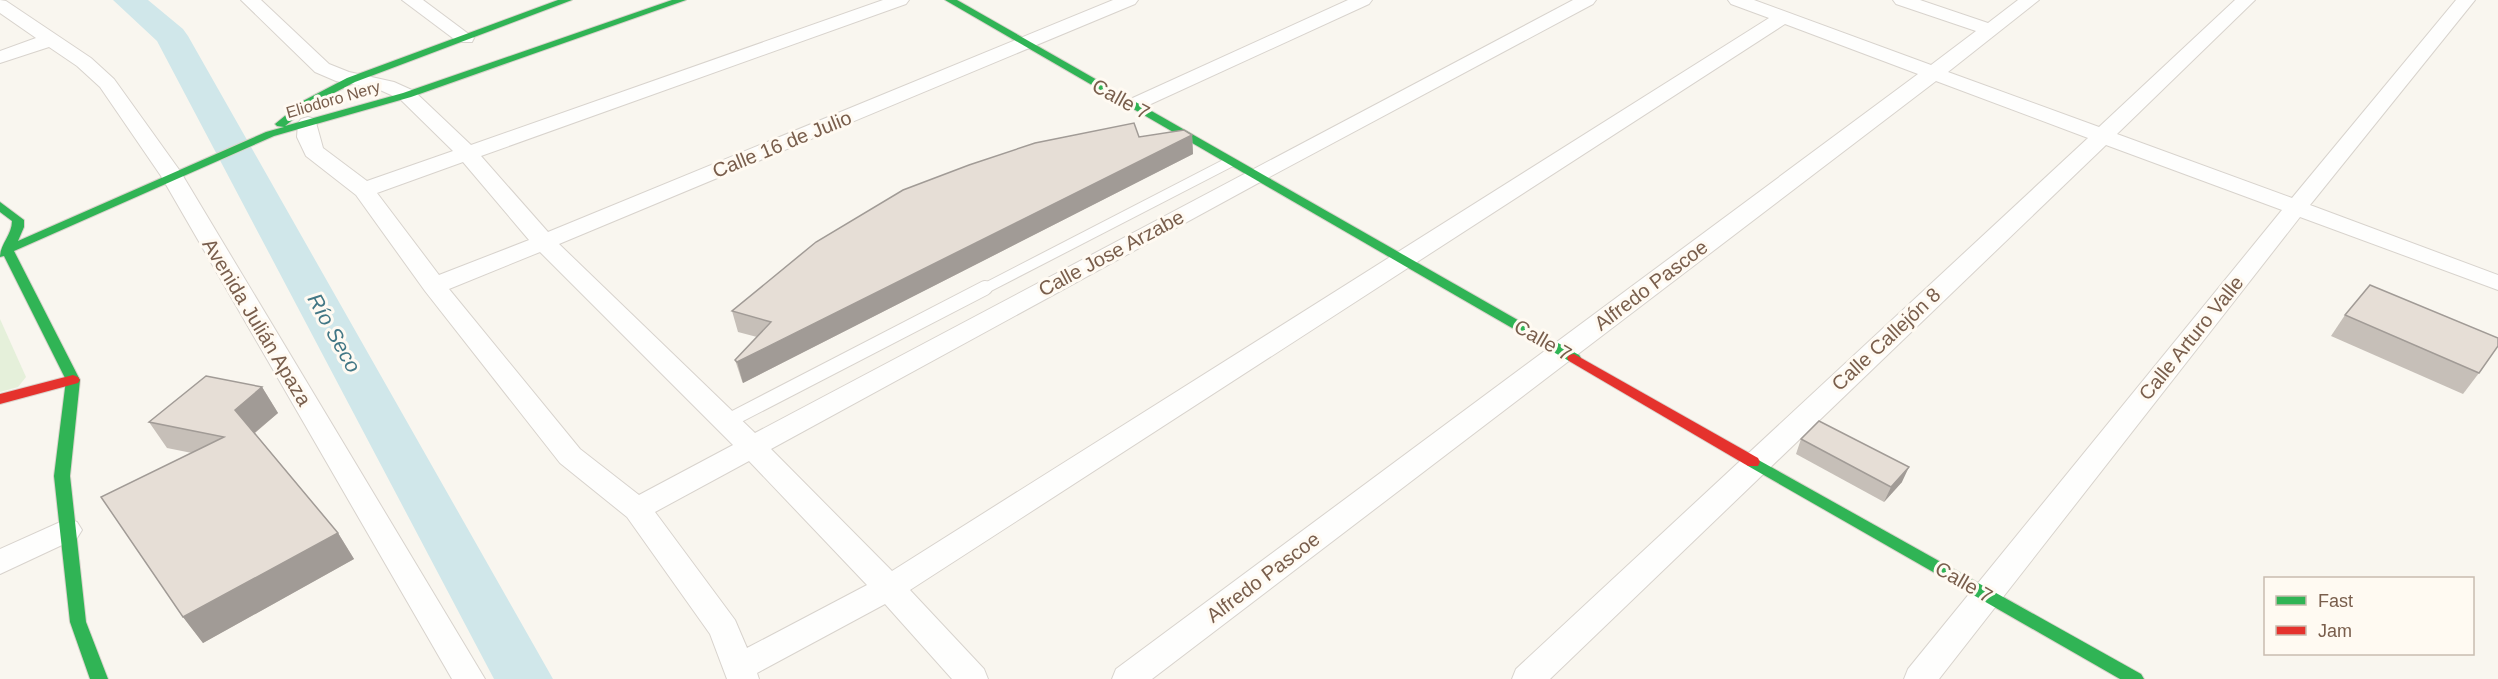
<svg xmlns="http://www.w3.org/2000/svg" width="2498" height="679" font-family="Helvetica,sans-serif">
<rect width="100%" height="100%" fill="#f9f6ef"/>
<path fill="#e5f0da" d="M0,319L26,377L18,387L0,392Z"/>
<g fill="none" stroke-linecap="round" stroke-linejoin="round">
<path fill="#d0e7ea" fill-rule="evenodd" d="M113,0H148L183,29L188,36L553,679H494L157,41Z"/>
<g stroke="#d8d3cd" stroke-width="12">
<path id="lane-far1" d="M982,290L1230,162"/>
</g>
<g stroke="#d8d3cd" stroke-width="16">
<path id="lane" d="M726,422L985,288"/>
</g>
<g stroke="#d8d3cd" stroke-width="2">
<g id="street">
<path d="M0,0L6,1L91,58L114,79L180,171L485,679H452L161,176L100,87L77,66L49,47L0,63V51L36,38L0,13Z"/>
<path d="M241,0H261L329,64L349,72L394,82L414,91L471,145L883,0H909L906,4L481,156L548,232L1113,0H1138L1135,4L559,244L755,433L1573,0H1596L1593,4L1262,181L771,449L892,571L1769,18L1731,4L1728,0H1754L1931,65L1976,31L1896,4L1893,0H1920L1988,23L2018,0H2039L1948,72L2099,127L2235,0H2255L2117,134L2292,198L2456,0H2475L2310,205L2498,275V290L2300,217L1939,679H1904L1908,669L2282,210L2106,145L1550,679H1512L1516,669L2088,138L1936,81L1152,679H1112L1116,669L1918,74L1785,24L910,590L984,669L988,679H952L885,604L757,673L759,679H727L710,634L627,517L560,463L425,291L356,195L306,156L297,137L298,123L301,119L308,117L315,119L323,148L367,181L453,151L400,99L380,90L336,81L315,72ZM463,162L529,240L439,275L377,193ZM540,252L733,445L639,495L580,449L449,289ZM749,461L867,585L747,648L735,620L655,512Z"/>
<path d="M402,0H423L474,38L472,42H458Z"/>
<path d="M1348,0H1372L1369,4L1140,109H1126L1123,105L1126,101Z"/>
<path d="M67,519L77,522L82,530L77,538L0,574V549Z"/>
</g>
</g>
<g stroke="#dad3cc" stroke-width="2">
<g id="fast">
<path d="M558,0H572L355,82L311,105L285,126L403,93L672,0H686L411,97L274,136L14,251L80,380L70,476L86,622L108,679H90L70,622L54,476L66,380L4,256L0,257C0,244 12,235 12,221L0,212V202L24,220V227L18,241L266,132L284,127L277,126L275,124L303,101L347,78Z"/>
<path d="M945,0H957L1579,355L1581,358L1579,361H1569Z"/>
<path d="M1753,457L2141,674L2144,679H2120L1748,466L1746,462L1748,458Z"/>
</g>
</g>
<g stroke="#dad3cc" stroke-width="2">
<g id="jam">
<path d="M1574,354L1758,458L1760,462L1758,466H1748L1569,361L1567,358L1569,355Z"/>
<path d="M73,375L78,377L80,380L78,383L0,404V394Z"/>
</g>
</g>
<use href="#lane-far1" stroke="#fefefd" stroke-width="10"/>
<use href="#lane" stroke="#fefefd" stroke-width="14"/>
<use href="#street" fill="#fefefd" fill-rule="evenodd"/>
<use href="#fast" fill="#30b455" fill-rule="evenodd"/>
<use href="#jam" fill="#e5322d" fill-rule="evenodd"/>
</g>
<g fill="#c6bfb8">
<path d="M1192,135L1193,154L743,383L742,381L735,360L757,337L738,332L732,311L1139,137Z"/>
<path d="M2345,315L2479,373L2463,394L2331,336Z"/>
<path d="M262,387L278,413L255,433L338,533L354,559L203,643L183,617L192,453L167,448L149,422Z"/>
<path d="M1801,439L1902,482L1884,502L1796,454Z"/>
</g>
<g fill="#a19b96">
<path d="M1192,135L1193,154L743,383L737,362Z"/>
<path d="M262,387L278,413L252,435L235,410Z"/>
<path d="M1909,467L1902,482L1884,502L1891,487Z"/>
<path d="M338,533L354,559L203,643L183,617Z"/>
</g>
<g fill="#e6ded6" stroke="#a19b96" stroke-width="1.5">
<path d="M1134,123L1139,137L1184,130L1192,135L737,362L735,360L771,322L732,311L816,242L903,190L969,165L1035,143Z"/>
<path d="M2370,285L2498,338V346L2479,373L2345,315Z"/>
<path d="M206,376L262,387L235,410L338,533L183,617L101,497L224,437L149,422Z"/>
<path d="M1819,421L1909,467L1891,487L1801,439Z"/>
</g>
<g text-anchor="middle" stroke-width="6" stroke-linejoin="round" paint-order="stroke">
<g font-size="16" fill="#795e4c" stroke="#fffaf2">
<text transform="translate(333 99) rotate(-16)" y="6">Eliodoro Nery</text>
</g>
<g font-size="20" fill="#795e4c" stroke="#fffaf2">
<text transform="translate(1121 99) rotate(29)" y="7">Calle 7</text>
<text transform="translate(782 144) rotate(-22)" y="7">Calle 16 de Julio</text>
<text transform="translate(1111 253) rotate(-28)" y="7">Calle Jose Arzabe</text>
<text transform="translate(1651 285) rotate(-37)" y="7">Alfredo Pascoe</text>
<text transform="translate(257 322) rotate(59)" y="7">Avenida Julián Apaza</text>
<text transform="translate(2191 338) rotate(-51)" y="7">Calle Arturo Valle</text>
<text transform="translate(1886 339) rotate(-43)" y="7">Calle Callejón 8</text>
<text transform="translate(1543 340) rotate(30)" y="7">Calle 7</text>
<text transform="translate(1263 577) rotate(-37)" y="7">Alfredo Pascoe</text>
<text transform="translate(1964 582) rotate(30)" y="7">Calle 7</text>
</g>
<g font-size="21" font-style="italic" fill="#427785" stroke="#fffaf2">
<text transform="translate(334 333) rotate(61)" y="7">Río Seco</text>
</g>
</g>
<rect x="2264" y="577" width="210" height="78" fill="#fffaf2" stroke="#c9bcb0" stroke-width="1.5"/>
<rect x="2276" y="596" width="30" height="9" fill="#30b455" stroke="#c9bcb0" stroke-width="1.5"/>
<text x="2318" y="607" font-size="18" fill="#795e4c">Fast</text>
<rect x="2276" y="626" width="30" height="9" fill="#e5322d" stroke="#c9bcb0" stroke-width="1.5"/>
<text x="2318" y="637" font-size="18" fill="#795e4c">Jam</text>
</svg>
